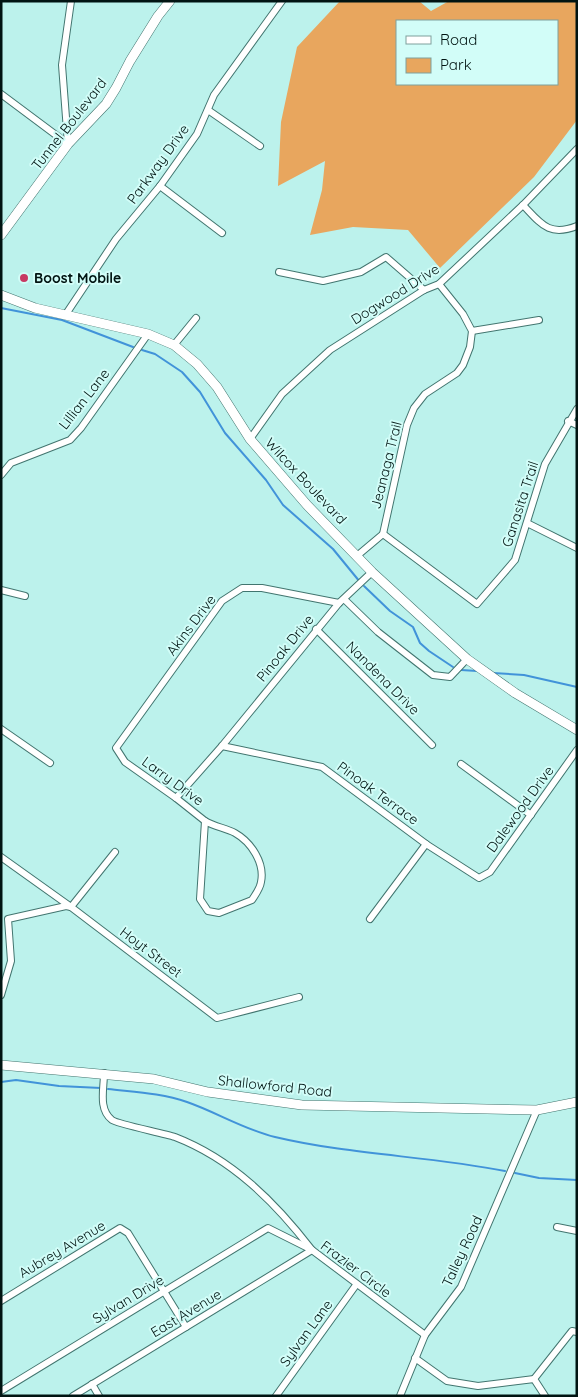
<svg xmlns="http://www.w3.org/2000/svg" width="578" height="1397" font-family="Quicksand,sans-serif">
<rect width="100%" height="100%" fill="#bcf2ec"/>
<path fill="#e8a65e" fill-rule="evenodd" d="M340,1H419L431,11L449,1H577V120L534,177L440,268L408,230L353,227L310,235L322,190L325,161L278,186L281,122L297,47ZM397,21H557V84H397Z"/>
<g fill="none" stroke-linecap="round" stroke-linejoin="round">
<g stroke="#4193d9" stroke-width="2">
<path d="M1,308L62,320L133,347"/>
<path d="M142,350L155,354L182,372L200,392L225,433L266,480L283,505L333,549L360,582"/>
<path d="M364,586L390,611L413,627L420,643L429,651L453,667"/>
<path d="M461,670L477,671"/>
<path d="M493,673L524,675L577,687"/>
<path d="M1,1082L16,1080L59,1086L101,1088"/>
<path d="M108,1089C134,1092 162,1093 187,1102C216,1112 245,1130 275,1137C351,1155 429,1156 505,1171"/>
<path d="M515,1173L539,1178L577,1180"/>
</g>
<g stroke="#42756f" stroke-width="8">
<g id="street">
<path d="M1,94L68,144"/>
<path d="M208,110L260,146"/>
<path d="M68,144L62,65L71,1"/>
<path d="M160,186L222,233"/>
<path d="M523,205C541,224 549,237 577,226"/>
<path d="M279,272L323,281L361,272L386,257L424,290"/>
<path d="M66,314L116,239L160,186L197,134L214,95L282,1"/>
<path d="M472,331L539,320"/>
<path d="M174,345L196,318"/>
<path d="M568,421L577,425"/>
<path d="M250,439L282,394L330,350L424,290L439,284L523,205L577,149"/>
<path d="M1,475L11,463L70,440L81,428L148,334"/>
<path d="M527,523L577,548"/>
<path d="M383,534L477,604L515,560L545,464L577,409"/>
<path d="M358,555L383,534L407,425L414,408L425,394L457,373L463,365L470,347L472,331L463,314L439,284"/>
<path d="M1,590L25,596"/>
<path d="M344,599L378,632L433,675L450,677L467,659"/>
<path d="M316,629L432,745"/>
<path d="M1,729L50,763"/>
<path d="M222,746L322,767L426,844L479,878L490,872L577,750"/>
<path d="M461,764L531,815"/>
<path d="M176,798L222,746L339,603L372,572"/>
<path d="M205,821L176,798L125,762L116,748L222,601L242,588H262L339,603"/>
<path d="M205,821C215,827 226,828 235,833C251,842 265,863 261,882C260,889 255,895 252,900L219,913L208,911L200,899Z"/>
<path d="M1,857L71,907L217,1018L299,997"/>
<path d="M370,919L426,844"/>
<path d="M1,995L11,961L8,919L66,906L71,907L115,852"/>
<path d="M557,1227L577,1231"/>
<path d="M1,1301L120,1228L128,1233L186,1327"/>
<path d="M415,1358L447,1381L478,1386L534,1379L545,1396"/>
<path d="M534,1379L572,1331L577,1332"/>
<path d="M92,1384L99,1396"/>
<path d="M1,1391L268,1228L312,1250L425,1335"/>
<path d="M73,1396L312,1250C275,1202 232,1159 175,1137C163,1133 117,1124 112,1120C98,1109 104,1089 104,1073"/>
<path d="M276,1396L356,1285"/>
<path d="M400,1396L425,1335L461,1287L537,1110"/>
</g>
</g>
<g stroke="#42756f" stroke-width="10">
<g id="secondary">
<path d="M1,235L68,144L106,104L116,88L130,61L158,16L170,1"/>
<path d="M1,295L35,308L148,334L174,345L197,364L217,387L250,439L307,505L372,572L467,659L515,693L577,730"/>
<path d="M1,1065L154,1079L208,1092L302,1105L537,1110L577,1102"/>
</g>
</g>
<use href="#street" stroke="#fff" stroke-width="6"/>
<use href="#secondary" stroke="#fff" stroke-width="9"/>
</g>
<circle fill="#c73963" stroke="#d2fdf8" stroke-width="2" cx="24" cy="278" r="5"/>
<g text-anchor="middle" stroke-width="4" stroke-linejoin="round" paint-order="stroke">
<g font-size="14" fill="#011412" stroke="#d2fdf8">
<text transform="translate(69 124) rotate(-52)" y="5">Tunnel Boulevard</text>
<text transform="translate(158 164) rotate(-54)" y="5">Parkway Drive</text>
<text transform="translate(395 294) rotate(-32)" y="5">Dogwood Drive</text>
<text transform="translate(84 399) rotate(-52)" y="5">Lillian Lane</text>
<text transform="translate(386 465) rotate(-76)" y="5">Jeanaga Trail</text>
<text transform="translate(306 481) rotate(47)" y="5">Wilcox Boulevard</text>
<text transform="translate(520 504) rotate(-72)" y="5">Ganasita Trail</text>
<text transform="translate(191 625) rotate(-53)" y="5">Akins Drive</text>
<text transform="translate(285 648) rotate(-51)" y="5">Pinoak Drive</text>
<text transform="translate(383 678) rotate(45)" y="5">Nandena Drive</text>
<text transform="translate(173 781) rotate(36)" y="5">Larry Drive</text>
<text transform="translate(378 793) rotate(36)" y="5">Pinoak Terrace</text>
<text transform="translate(520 809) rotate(-54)" y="5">Dalewood Drive</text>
<text transform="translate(151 952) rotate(37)" y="5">Hoyt Street</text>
<text transform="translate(275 1086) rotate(6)" y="5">Shallowford Road</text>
<text transform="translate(62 1249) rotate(-31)" y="5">Aubrey Avenue</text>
<text transform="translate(462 1251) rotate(-65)" y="5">Talley Road</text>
<text transform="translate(356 1269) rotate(37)" y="5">Frazier Circle</text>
<text transform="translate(128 1299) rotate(-31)" y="5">Sylvan Drive</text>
<text transform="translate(186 1313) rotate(-31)" y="5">East Avenue</text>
<text transform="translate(306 1333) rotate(-54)" y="5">Sylvan Lane</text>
</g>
<g font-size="14" font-weight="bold" fill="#011412" stroke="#d2fdf8" text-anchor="start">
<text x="34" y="283">Boost Mobile</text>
</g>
</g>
<rect width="578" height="1397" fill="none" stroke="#011412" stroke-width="5"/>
<rect x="396" y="20" width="162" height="65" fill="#d2fdf8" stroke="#7ea09c"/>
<rect x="406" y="36" width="25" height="8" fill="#ffffff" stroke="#7ea09c"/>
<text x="440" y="45" font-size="15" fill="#011412">Road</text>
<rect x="406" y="58" width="25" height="15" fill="#e8a65e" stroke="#7ea09c"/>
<text x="440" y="70" font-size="15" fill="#011412">Park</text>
</svg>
